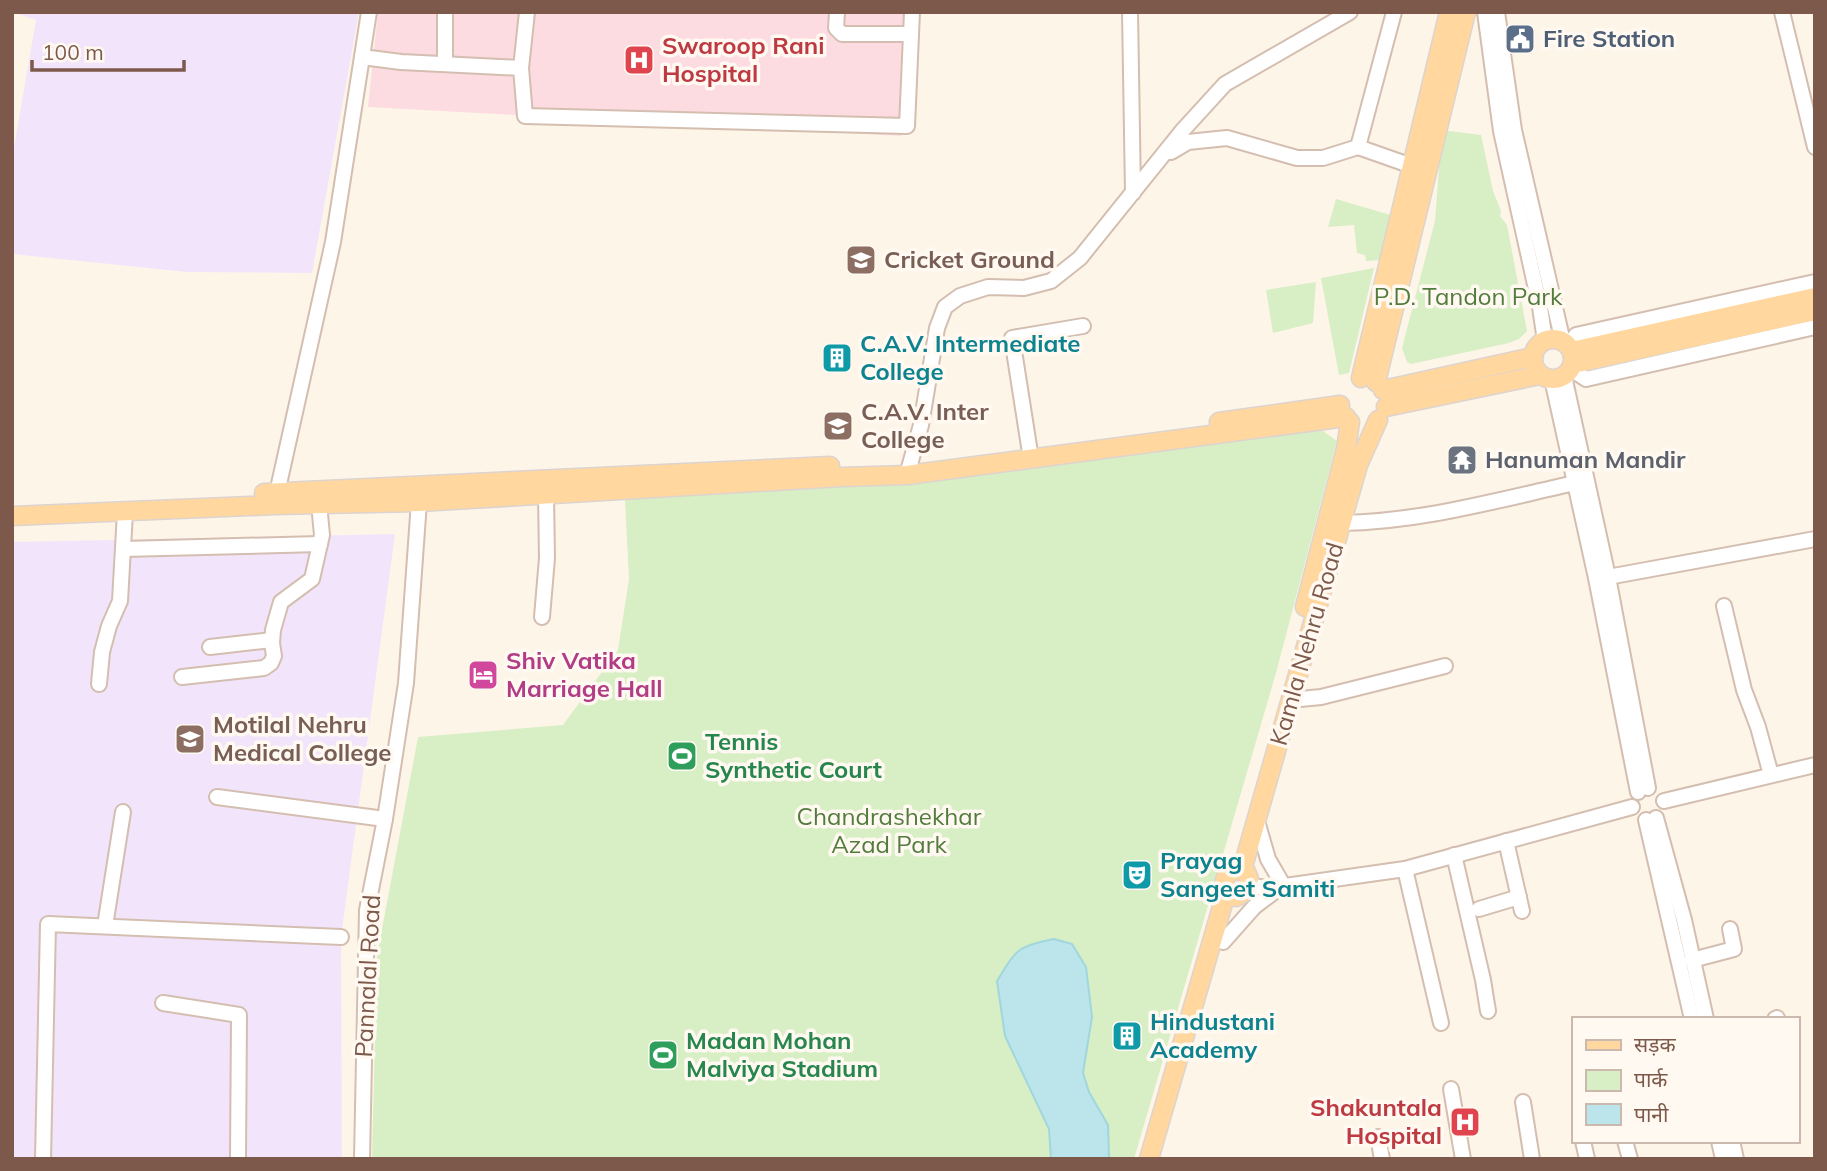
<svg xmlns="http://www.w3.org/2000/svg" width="1827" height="1171" font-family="Mulish,'Noto Sans Devanagari',sans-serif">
<rect width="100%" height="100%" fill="#fef5e9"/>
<g fill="#f2e5fb">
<path d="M12,12H359L312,273L187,272L12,254V159L36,20Z"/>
<path d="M395,534L341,937L342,1159H12V542Z"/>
</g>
<path fill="#fddce1" d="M378,12H906L902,136L368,107Z"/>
<g fill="#d8eec5">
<path d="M1442,130L1481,135L1493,191L1501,211L1500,216L1507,225L1527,331L1519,339L1509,343L1411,364L1407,362L1402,348L1435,221Z"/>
<path d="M1336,199L1394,216L1381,260L1366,261L1365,255L1357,253L1354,225L1328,227Z"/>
<path d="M1374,268L1349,373L1339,375L1321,278Z"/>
<path d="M1316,282L1313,323L1273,333L1266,290Z"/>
<path d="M1316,426L1337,441L1276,673L1134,1159H372L377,956L418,737L563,725L618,650L629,579L625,499L920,481Z"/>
</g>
<path fill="#bbe5ea" stroke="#a0d6dd" stroke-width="2" d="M1054,939L1072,944L1086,967L1092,1017L1083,1073L1089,1092L1108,1125L1109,1159H1051L1049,1129L1005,1036L997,981C1016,950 1017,946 1054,939Z"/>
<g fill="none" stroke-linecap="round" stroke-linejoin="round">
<g stroke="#d4beb0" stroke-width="18">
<g id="minor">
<path d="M527,12L521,68L525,116L907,126L912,12"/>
<path d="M837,12L836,28L842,34H911"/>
<path d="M1130,12L1133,193"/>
<path d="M1394,12L1358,147L1412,166"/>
<path d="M1485,12L1501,131L1540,307L1545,341"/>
<path d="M1497,12L1514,130L1563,342"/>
<path d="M1782,12L1815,147"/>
<path d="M362,57L401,62L521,68"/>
<path d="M445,64V12"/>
<path d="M1171,152L1188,142L1227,138L1297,158H1323L1358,147"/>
<path d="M1568,346L1576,335L1815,282"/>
<path d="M1571,369L1586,379L1815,327"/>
<path d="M1564,376L1608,577L1648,788"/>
<path d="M1552,379L1596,578L1638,792"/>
<path d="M1031,459L1012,338L1083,326"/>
<path d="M907,475L921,425L937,328L945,307L960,296L988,287L1024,288L1051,281L1080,258L1183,130L1225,84L1350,12"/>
<path d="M275,502L333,242L369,12"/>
<path d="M1341,523C1420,522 1498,500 1575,483"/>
<path d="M123,549L320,544"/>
<path d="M1608,577L1815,539"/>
<path d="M1724,606L1744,690L1758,727L1771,775"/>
<path d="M542,617L547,558L546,494"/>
<path d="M210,647L272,640"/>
<path d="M182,677L264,668L271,663L274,656L272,643L273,630L281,602L312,579L322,535L319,504"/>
<path d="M99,684L102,652L109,626L120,601L125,512"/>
<path d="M1290,700L1321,697L1445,666"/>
<path d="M217,797L385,819"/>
<path d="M1664,801L1815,765"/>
<path d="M1656,818L1684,920L1706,1019"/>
<path d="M1646,820L1692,1019"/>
<path d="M1257,821L1268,859L1283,885"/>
<path d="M1506,841L1522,911"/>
<path d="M1454,855L1483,980L1488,1011"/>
<path d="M1405,869L1441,1023"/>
<path d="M1248,886L1270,888L1405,869L1632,807"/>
<path d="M1479,909L1519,897"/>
<path d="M105,926L123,812"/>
<path d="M1223,942L1254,907L1279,888"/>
<path d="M1692,960L1734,949L1730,929"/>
<path d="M163,1003L239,1015L238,1159"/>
<path d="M1775,1019L1777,1018"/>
<path d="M1451,1089L1463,1159"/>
<path d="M1523,1102L1532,1159"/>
<path d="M1378,1137L1382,1159"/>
<path d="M1583,1141L1587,1159"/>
<path d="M1625,1141L1630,1159"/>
<path d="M1719,1141L1723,1159"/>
<path d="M1732,1141L1736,1159"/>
<path d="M43,1159L48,924L341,937"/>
<path d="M362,1159L367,910L385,819L406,683L419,502"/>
</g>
</g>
<g stroke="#ddd4d0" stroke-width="21">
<g id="major">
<circle cx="1553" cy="359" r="20"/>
<path d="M1572,351L1815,297"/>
<path d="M1573,364L1815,311"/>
<path d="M1361,378L1449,12"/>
<path d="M1376,382L1466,12"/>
<path d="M1383,390L1533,357"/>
<path d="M1386,407L1540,375"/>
<path d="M1219,422L1340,405"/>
<path d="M264,493L830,466"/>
<path d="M12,516L275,505L419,502L841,477L907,475L1346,417"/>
<path d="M1305,607L1346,449L1350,422"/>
<path d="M1237,869L1246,872L1249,879L1244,892L1236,897L1226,893C1222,883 1225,872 1237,869Z"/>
<path d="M1242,870L1358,465L1378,420"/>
<path d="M1149,1159L1226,893"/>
</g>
</g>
<use href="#minor" stroke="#fff" stroke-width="14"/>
<use href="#major" stroke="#ffd79f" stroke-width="18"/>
</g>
<defs>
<g id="civic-square" transform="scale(1.575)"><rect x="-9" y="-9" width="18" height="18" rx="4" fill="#5c6f8a" stroke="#fff9f1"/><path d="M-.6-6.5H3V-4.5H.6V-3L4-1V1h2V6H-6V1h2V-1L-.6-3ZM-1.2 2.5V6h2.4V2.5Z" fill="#fff"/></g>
<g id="hospital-square" transform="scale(1.575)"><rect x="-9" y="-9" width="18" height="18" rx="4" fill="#e0444e" stroke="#fff9f1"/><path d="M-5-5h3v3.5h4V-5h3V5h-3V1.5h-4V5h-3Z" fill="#fff"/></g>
<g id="school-square" transform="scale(1.575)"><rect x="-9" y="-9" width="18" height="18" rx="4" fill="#8d6e63" stroke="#fff9f1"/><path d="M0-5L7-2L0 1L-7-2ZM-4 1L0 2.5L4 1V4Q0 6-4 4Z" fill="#fff"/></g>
<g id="building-square" transform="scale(1.575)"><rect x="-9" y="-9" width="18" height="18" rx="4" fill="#0f9aa8" stroke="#fff9f1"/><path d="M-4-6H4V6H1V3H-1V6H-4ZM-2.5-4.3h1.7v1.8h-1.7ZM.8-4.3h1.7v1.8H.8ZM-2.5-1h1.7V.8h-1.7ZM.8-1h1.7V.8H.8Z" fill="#fff"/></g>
<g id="temple-square" transform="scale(1.575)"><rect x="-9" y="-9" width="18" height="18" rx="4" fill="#6b7280" stroke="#fff9f1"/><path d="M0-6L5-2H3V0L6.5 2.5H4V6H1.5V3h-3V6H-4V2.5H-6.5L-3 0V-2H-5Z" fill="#fff"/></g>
<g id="hotel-square" transform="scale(1.575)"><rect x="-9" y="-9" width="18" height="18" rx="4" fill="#d1479c" stroke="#fff9f1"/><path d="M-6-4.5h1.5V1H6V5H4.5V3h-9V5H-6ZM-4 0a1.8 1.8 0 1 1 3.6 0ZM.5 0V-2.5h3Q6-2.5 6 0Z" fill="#fff"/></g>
<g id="university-square" transform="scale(1.575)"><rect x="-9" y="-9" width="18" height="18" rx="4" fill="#8d6e63" stroke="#fff9f1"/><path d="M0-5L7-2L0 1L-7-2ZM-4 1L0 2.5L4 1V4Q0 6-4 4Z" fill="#fff"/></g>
<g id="stadium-square" transform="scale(1.575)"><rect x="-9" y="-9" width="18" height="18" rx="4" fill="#2e9e5b" stroke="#fff9f1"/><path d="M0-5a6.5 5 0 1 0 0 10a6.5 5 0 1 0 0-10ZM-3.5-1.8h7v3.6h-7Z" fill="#fff"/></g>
<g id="theatre-square" transform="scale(1.575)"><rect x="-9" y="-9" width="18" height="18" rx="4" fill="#0f9aa8" stroke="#fff9f1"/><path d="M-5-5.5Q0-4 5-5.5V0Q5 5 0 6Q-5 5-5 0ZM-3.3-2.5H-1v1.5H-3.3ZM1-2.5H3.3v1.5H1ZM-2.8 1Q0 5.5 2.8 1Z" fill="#fff"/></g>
</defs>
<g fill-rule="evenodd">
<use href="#civic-square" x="1520" y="39"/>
<use href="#hospital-square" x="639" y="60"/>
<use href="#school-square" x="861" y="260"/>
<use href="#building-square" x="837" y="358"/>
<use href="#school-square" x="838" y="426"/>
<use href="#temple-square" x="1462" y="460"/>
<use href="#hotel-square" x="483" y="675"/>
<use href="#university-square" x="190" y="739"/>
<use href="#stadium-square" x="682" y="756"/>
<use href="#theatre-square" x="1137" y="875"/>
<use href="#building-square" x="1127" y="1036"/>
<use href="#stadium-square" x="663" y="1055"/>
<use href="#hospital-square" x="1465" y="1122"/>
</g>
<g text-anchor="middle" stroke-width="7" stroke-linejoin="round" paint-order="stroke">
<g font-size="24" font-weight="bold" fill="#4e5e75" stroke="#fff9f1" text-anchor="start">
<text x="1543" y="47">Fire Station</text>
</g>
<g font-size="24" font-weight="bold" fill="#be3a42" stroke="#fff9f1" text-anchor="start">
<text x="662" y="54">Swaroop Rani<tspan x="662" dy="28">Hospital</tspan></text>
<text x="1442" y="1116" text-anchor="end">Shakuntala<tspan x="1442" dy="28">Hospital</tspan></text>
</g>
<g font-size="24" font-weight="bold" fill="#785e54" stroke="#fff9f1" text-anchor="start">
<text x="884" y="268">Cricket Ground</text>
<text x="861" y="420">C.A.V. Inter<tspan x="861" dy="28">College</tspan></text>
<text x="213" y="733">Motilal Nehru<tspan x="213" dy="28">Medical College</tspan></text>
</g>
<g font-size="24" fill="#527c3d" stroke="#fff9f1">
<text x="1468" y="305">P.D. Tandon Park</text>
<text x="889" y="825">Chandrashekhar<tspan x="889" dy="28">Azad Park</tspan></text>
</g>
<g font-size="24" font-weight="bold" fill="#0d838f" stroke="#fff9f1" text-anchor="start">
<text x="860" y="352">C.A.V. Intermediate<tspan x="860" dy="28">College</tspan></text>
<text x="1160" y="869">Prayag<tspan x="1160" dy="28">Sangeet Samiti</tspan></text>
<text x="1150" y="1030">Hindustani<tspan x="1150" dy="28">Academy</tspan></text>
</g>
<g font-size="24" font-weight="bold" fill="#5b616d" stroke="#fff9f1" text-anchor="start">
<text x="1485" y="468">Hanuman Mandir</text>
</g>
<g font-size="24" fill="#7c594a" stroke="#fff9f1">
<text transform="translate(1307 644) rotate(-74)" y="8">Kamla Nehru Road</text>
<text transform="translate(368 976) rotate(-87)" y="8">Pannalal Road</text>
</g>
<g font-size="24" font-weight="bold" fill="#b23c85" stroke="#fff9f1" text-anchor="start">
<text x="506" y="669">Shiv Vatika<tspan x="506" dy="28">Marriage Hall</tspan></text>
</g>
<g font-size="24" font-weight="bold" fill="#27864d" stroke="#fff9f1" text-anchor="start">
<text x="705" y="750">Tennis<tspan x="705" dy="28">Synthetic Court</tspan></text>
<text x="686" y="1049">Madan Mohan<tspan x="686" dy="28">Malviya Stadium</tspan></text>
</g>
</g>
<rect width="1827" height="1171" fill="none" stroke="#7c594a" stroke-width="28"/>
<rect x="1572" y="1017" width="228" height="126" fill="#fff9f1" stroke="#cbb9ae" stroke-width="2"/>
<rect x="1586" y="1040" width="35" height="10" fill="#ffd79f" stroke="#cbb9ae" stroke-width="2"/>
<text x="1634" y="1052" font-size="21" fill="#7c594a">सड़क</text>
<rect x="1586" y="1070" width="35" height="21" fill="#d8eec5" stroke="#cbb9ae" stroke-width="2"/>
<text x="1634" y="1087" font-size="21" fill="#7c594a">पार्क</text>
<rect x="1586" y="1104" width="35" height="21" fill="#bbe5ea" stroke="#cbb9ae" stroke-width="2"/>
<text x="1634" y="1122" font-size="21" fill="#7c594a">पानी</text>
<path d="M32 60v10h152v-10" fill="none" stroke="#7c594a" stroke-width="3.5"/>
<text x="42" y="60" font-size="21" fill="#7c594a" stroke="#fff9f1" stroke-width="5" paint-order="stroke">100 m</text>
</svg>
